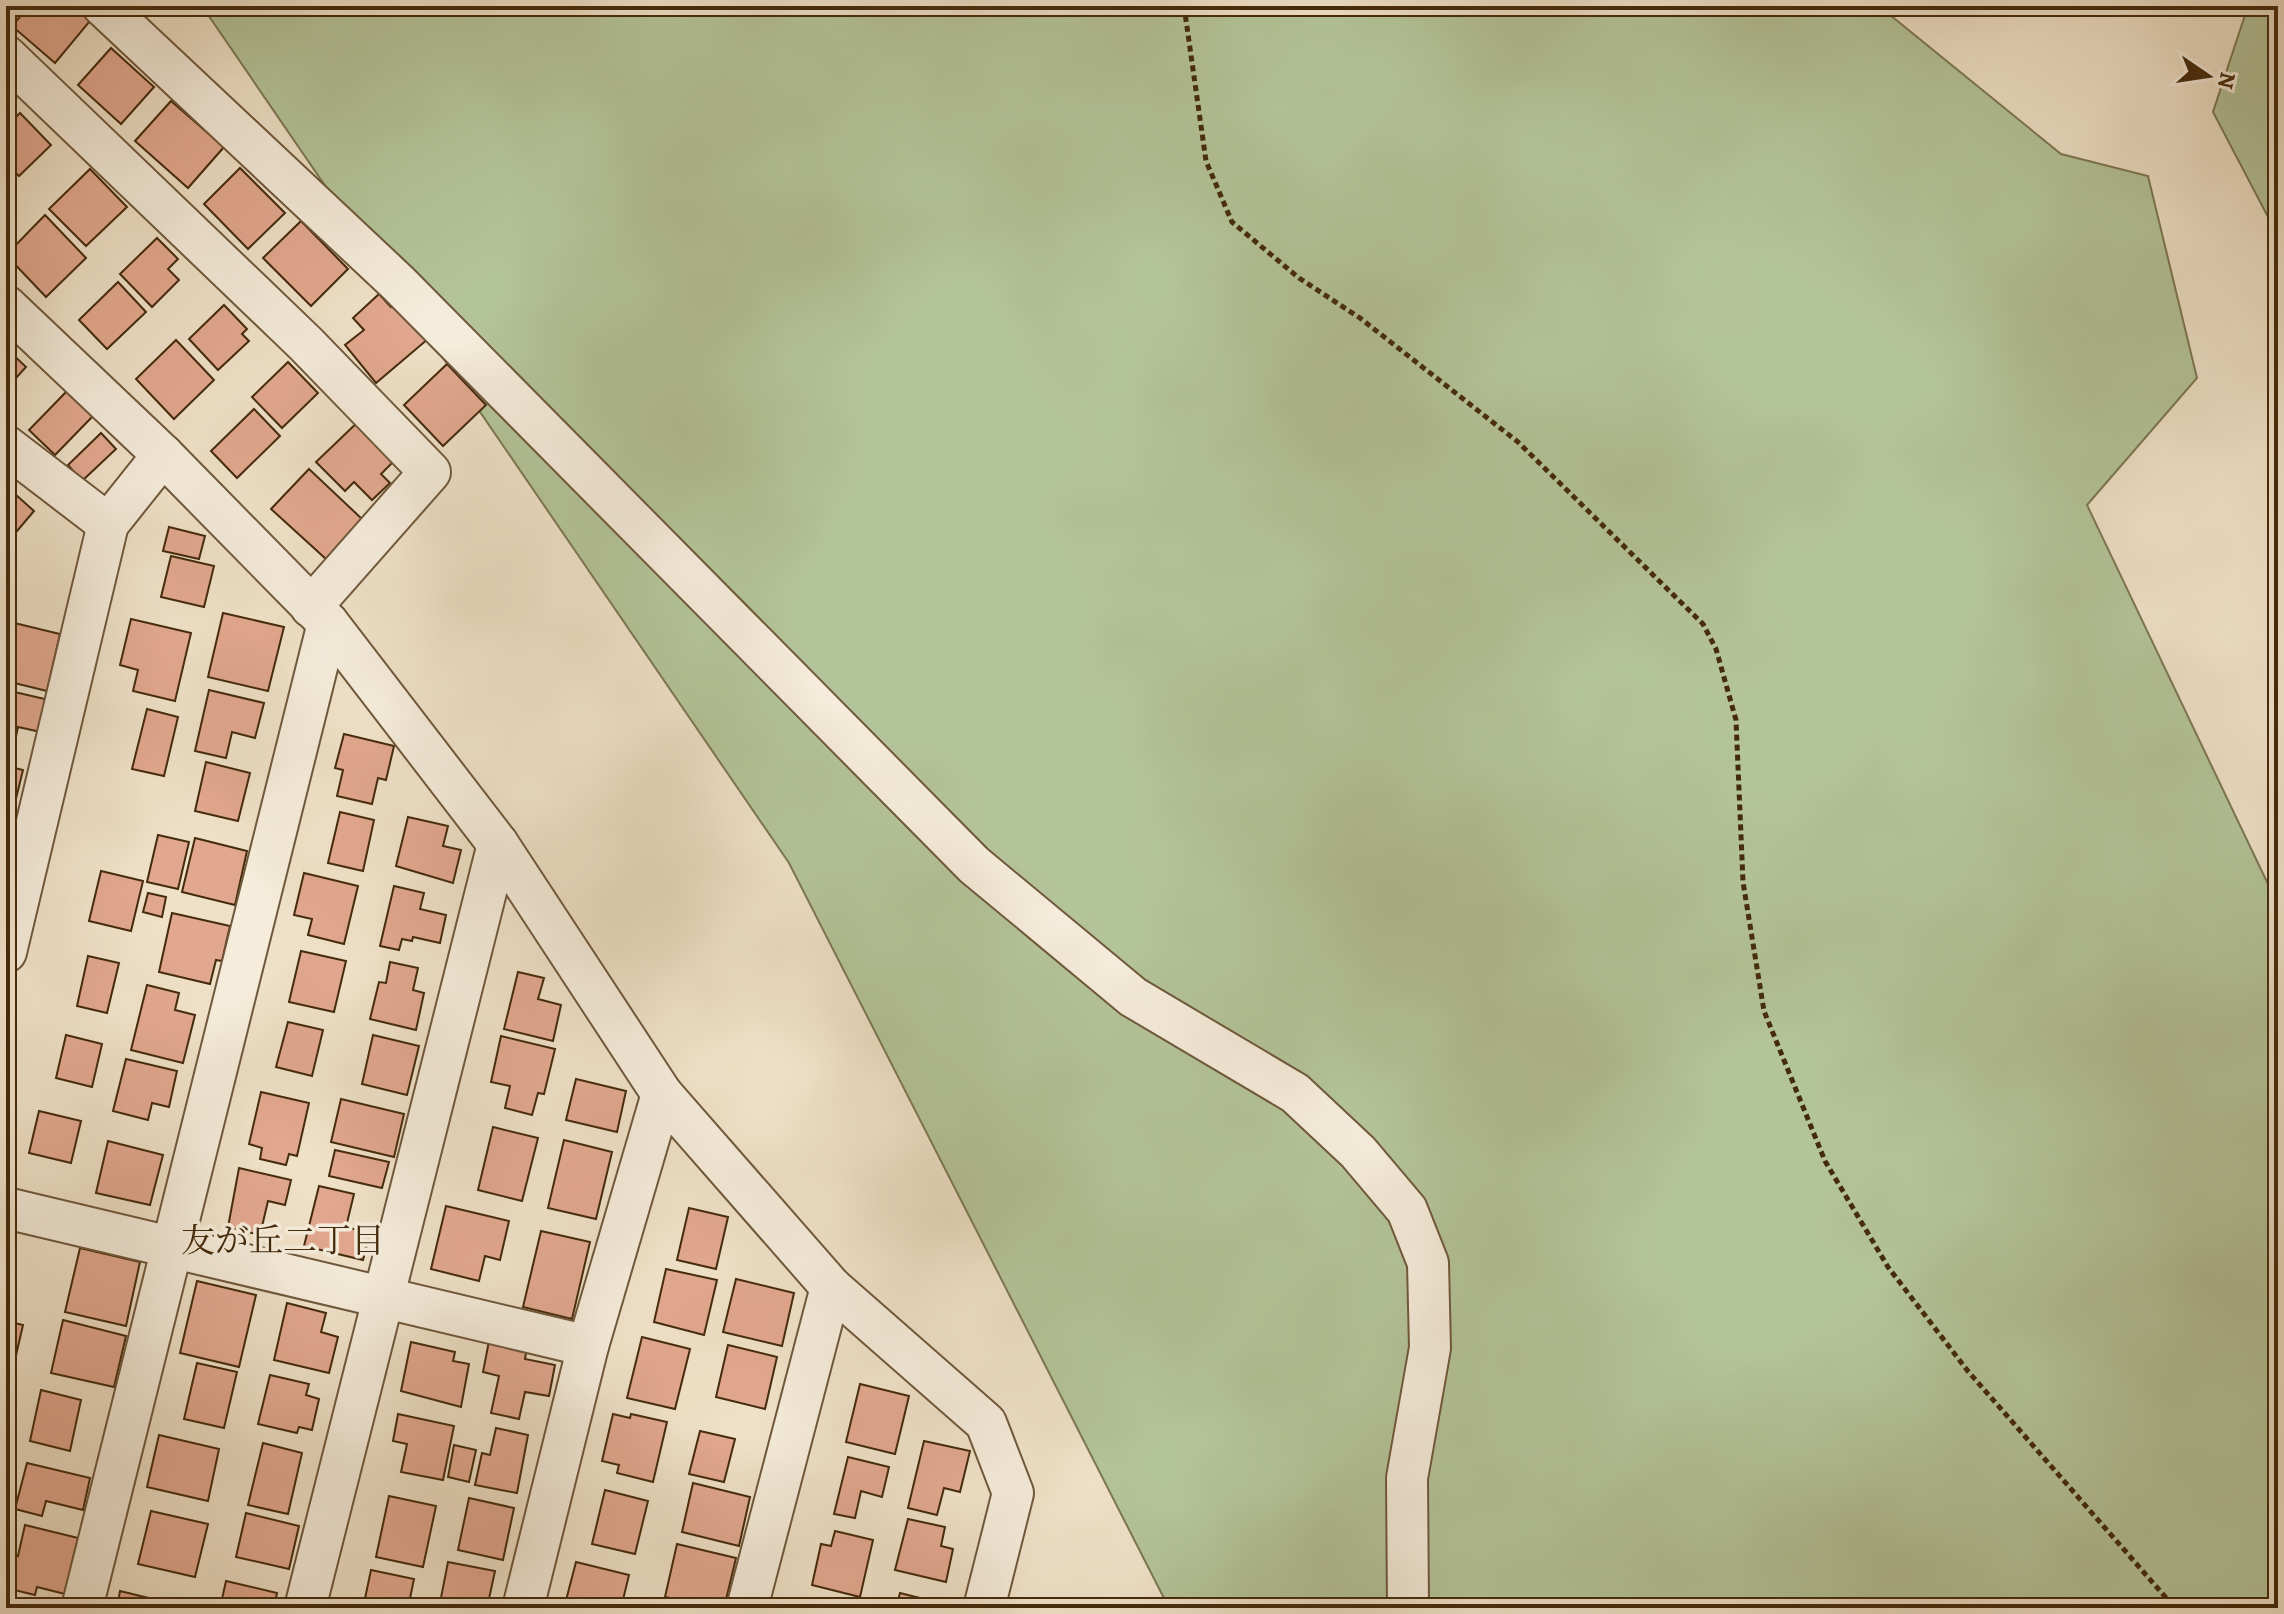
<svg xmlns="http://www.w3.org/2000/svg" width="2284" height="1614" font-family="Alegreya,'Noto Serif JP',serif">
<rect width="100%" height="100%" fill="#efe1c8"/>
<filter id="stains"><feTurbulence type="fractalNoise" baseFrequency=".0025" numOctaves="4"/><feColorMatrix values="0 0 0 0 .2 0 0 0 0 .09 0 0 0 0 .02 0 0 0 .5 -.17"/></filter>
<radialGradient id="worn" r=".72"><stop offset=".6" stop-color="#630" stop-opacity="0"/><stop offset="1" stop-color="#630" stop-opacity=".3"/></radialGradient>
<g fill="#b4c49a" stroke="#7c7853" stroke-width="2">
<path d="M202,6H1879L2061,154L2148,176L2197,378L2087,505L2278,905V1608H1169L789,863Z"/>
<path d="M2248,6H2278V236L2213,112Z"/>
</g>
<g fill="#e2a88f" stroke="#442b0c" stroke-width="2">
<path d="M29,6H72L90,21L55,63L12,26Z"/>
<path d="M111,48L154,87L121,124L78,85Z"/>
<path d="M171,101L224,147L188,188L135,141Z"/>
<path d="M20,113L51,145L19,176L6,163V127Z"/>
<path d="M240,168L285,213L248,249L204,204Z"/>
<path d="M90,169L127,207L86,246L49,209Z"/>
<path d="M45,215L86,258L46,297L6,255Z"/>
<path d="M301,221L348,269L311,306L263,258Z"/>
<path d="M157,238L178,259L168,269L179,280L152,307L120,274Z"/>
<path d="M118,282L146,312L107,349L79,320Z"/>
<path d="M379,294L391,307L397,302L428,339L376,383L345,345L364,330L353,318Z"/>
<path d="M224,305L247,329L242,334L249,341L218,370L189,339Z"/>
<path d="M176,340L214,380L174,419L136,379Z"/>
<path d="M6,348L26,367L6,389Z"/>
<path d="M288,362L318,393L282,428L252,397Z"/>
<path d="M447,364L486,405L443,446L404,405Z"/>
<path d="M67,391L93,416L55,455L29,430Z"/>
<path d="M254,409L280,436L237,478L211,451Z"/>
<path d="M361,419L398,457L381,474L390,483L372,500L354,482L345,491L316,462Z"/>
<path d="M101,433L116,449L82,481L68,465Z"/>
<path d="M309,469L362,519L326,559L271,509Z"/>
<path d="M6,486L34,511L6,544Z"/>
<path d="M169,527L205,536L199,559L163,551Z"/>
<path d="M171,556L214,566L204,607L161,597Z"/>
<path d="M223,613L284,627L268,691L208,677Z"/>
<path d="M131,619L191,633L175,701L133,691L138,670L120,665Z"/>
<path d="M6,621L60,634L47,691L6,681Z"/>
<path d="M6,690L49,700L41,732L18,727L14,746L6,745Z"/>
<path d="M209,690L264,703L255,738L232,732L226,758L195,751Z"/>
<path d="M147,709L178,717L164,776L132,769Z"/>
<path d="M344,734L394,746L386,780L378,778L372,804L337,796L343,770L335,768Z"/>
<path d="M206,762L250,773L238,821L195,811Z"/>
<path d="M6,766L23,770L11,819L6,818Z"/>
<path d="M340,812L374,820L363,871L328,863Z"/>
<path d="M408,817L448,826L443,846L461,850L453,883L396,866Z"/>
<path d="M158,835L189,842L178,889L147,882Z"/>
<path d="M195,838L247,851L235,905L182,892Z"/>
<path d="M101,871L143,881L131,931L89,921Z"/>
<path d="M304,873L358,886L344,944L308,935L312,919L294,915Z"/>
<path d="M394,886L424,893L420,909L446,915L440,943L413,937L412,941L402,939L399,950L380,946Z"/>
<path d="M148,893L166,897L162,917L143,912Z"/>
<path d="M172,913L230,926L222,961L216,960L210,984L159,972Z"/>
<path d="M301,951L346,961L334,1012L289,1002Z"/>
<path d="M88,956L119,963L107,1013L77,1006Z"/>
<path d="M390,962L418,968L413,990L424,993L416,1030L370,1019L379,982L386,983Z"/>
<path d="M518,972L544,978L538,999L561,1005L553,1041L504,1029Z"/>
<path d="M147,985L179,993L175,1010L195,1015L183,1063L131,1050Z"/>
<path d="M288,1022L323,1030L312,1076L276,1067Z"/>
<path d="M66,1035L102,1044L92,1087L56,1078Z"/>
<path d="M373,1035L419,1046L407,1095L362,1084Z"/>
<path d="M501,1036L555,1049L544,1094L538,1093L532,1115L505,1108L510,1086L491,1082Z"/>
<path d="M126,1059L177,1071L169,1107L152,1103L148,1120L113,1111Z"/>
<path d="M576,1079L626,1091L617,1132L566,1120Z"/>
<path d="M261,1092L309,1103L297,1156L289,1154L286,1165L260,1159L262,1148L249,1144Z"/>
<path d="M341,1099L404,1114L394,1157L331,1142Z"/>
<path d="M39,1111L81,1121L71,1163L29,1153Z"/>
<path d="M493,1127L538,1138L522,1201L478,1190Z"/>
<path d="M564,1140L612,1152L596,1219L548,1208Z"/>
<path d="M108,1141L163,1155L150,1205L96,1193Z"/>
<path d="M335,1150L389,1162L382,1188L329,1176Z"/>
<path d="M239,1168L291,1180L285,1205L268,1201L260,1235L228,1227Z"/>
<path d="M319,1186L354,1194L346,1227L370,1233L363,1260L304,1246Z"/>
<path d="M446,1206L509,1221L500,1260L485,1256L479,1281L431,1269Z"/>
<path d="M689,1208L728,1217L716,1269L677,1260Z"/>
<path d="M541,1231L590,1242L572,1319L523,1307Z"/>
<path d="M80,1248L140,1262L126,1326L65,1312Z"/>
<path d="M666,1269L717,1280L704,1335L654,1322Z"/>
<path d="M736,1279L794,1293L782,1346L723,1332Z"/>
<path d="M197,1281L256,1295L239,1367L180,1353Z"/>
<path d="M287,1303L326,1313L321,1332L338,1337L329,1373L274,1360Z"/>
<path d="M63,1320L126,1336L114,1387L51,1373Z"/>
<path d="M6,1321L23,1325L9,1386L6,1385Z"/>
<path d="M642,1337L690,1349L675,1409L627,1398Z"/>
<path d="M489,1341L527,1348L525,1359L555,1365L549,1396L525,1392L519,1419L491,1413L499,1376L483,1372Z"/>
<path d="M411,1342L455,1352L453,1361L469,1364L461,1407L401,1391Z"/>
<path d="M728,1345L777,1357L765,1409L716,1397Z"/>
<path d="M197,1363L237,1372L224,1428L184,1419Z"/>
<path d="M270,1375L309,1384L306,1395L319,1399L312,1430L299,1427L297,1433L258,1424Z"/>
<path d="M860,1384L909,1396L895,1454L846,1442Z"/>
<path d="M41,1390L81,1400L70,1451L30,1441Z"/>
<path d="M398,1414L454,1426L443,1480L401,1472L407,1444L393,1441Z"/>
<path d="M613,1414L630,1418L631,1414L667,1422L653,1482L617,1473L619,1465L602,1461Z"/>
<path d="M496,1428L528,1435L517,1493L475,1485L482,1453L490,1455Z"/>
<path d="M700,1431L735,1439L724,1482L689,1474Z"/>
<path d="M159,1435L219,1449L208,1501L147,1487Z"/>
<path d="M924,1441L970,1451L960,1492L944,1488L937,1515L908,1508Z"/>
<path d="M263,1443L302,1453L288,1514L248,1505Z"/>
<path d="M454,1445L476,1450L469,1482L448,1477Z"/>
<path d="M848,1457L889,1467L882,1497L861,1491L855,1518L834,1514Z"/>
<path d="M27,1463L90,1478L83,1510L46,1501L42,1516L15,1509Z"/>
<path d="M693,1483L750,1497L739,1546L682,1532Z"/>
<path d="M605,1490L648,1501L635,1554L592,1544Z"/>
<path d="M389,1496L436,1506L423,1567L376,1557Z"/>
<path d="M469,1498L514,1508L503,1560L458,1550Z"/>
<path d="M151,1511L208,1524L195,1577L138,1564Z"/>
<path d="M246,1513L299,1526L289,1569L236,1557Z"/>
<path d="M908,1519L945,1527L941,1546L953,1549L946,1582L895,1570Z"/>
<path d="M25,1525L78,1538L65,1594L37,1587L35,1595L6,1588L9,1554L18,1556Z"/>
<path d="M835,1531L873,1540L860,1597L812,1585L821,1544L831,1546Z"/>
<path d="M677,1544L736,1558L724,1608L665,1597Z"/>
<path d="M448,1562L495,1571L487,1608H439Z"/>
<path d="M576,1562L629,1575L621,1608H564Z"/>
<path d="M371,1570L414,1579L408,1608H363Z"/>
<path d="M226,1581L277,1593L274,1608H220Z"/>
<path d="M120,1591L165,1602L163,1608H117Z"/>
<path d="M900,1593L940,1603L939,1608H896Z"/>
<path d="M6,1597L38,1604L37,1608H6Z"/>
</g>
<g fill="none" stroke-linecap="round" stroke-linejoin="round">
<g stroke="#6f583b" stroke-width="44">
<g id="minor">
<path d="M103,6L398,283L974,865L1133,997L1295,1093L1358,1152L1407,1210L1428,1263L1430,1348L1407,1478L1408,1608"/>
<path d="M6,56L306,344L430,472L311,607"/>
<path d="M6,306L163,455L328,623L498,844L662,1094L831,1287L986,1423L1013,1493L984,1608"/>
<path d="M6,446L108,524"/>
<path d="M6,952L108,524L163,455"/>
<path d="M6,1208L588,1346"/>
<path d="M82,1608L328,623"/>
<path d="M305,1608L498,844"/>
<path d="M523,1608L588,1346L662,1094"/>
<path d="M747,1608L831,1287"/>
</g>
</g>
<path stroke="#442b0c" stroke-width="5" stroke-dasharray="6 4" stroke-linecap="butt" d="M1184,6L1206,161L1232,222L1299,278L1360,318L1518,442L1703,624L1716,649L1736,720L1743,882L1764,1011L1825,1161L1888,1267L1967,1370L2175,1608"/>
<use href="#minor" stroke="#f5ecdb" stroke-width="40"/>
</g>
<g text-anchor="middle" stroke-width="7" stroke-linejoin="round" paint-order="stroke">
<g font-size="34" fill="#442b0c" stroke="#f5ecdb">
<text x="283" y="1252">友が丘二丁目</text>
</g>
</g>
<rect width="2284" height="1614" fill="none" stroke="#efe1c8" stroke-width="32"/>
<rect x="8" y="8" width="2268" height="1598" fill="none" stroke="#442b0c" stroke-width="4"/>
<rect x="16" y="16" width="2252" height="1582" fill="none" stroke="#442b0c" stroke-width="2"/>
<g transform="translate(2208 76) rotate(103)" stroke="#f5ecdb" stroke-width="6" paint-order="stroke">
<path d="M0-6L14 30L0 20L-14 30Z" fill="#442b0c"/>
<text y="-12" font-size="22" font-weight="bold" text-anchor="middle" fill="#442b0c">N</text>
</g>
<rect width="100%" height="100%" filter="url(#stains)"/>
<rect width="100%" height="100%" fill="url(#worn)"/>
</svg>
